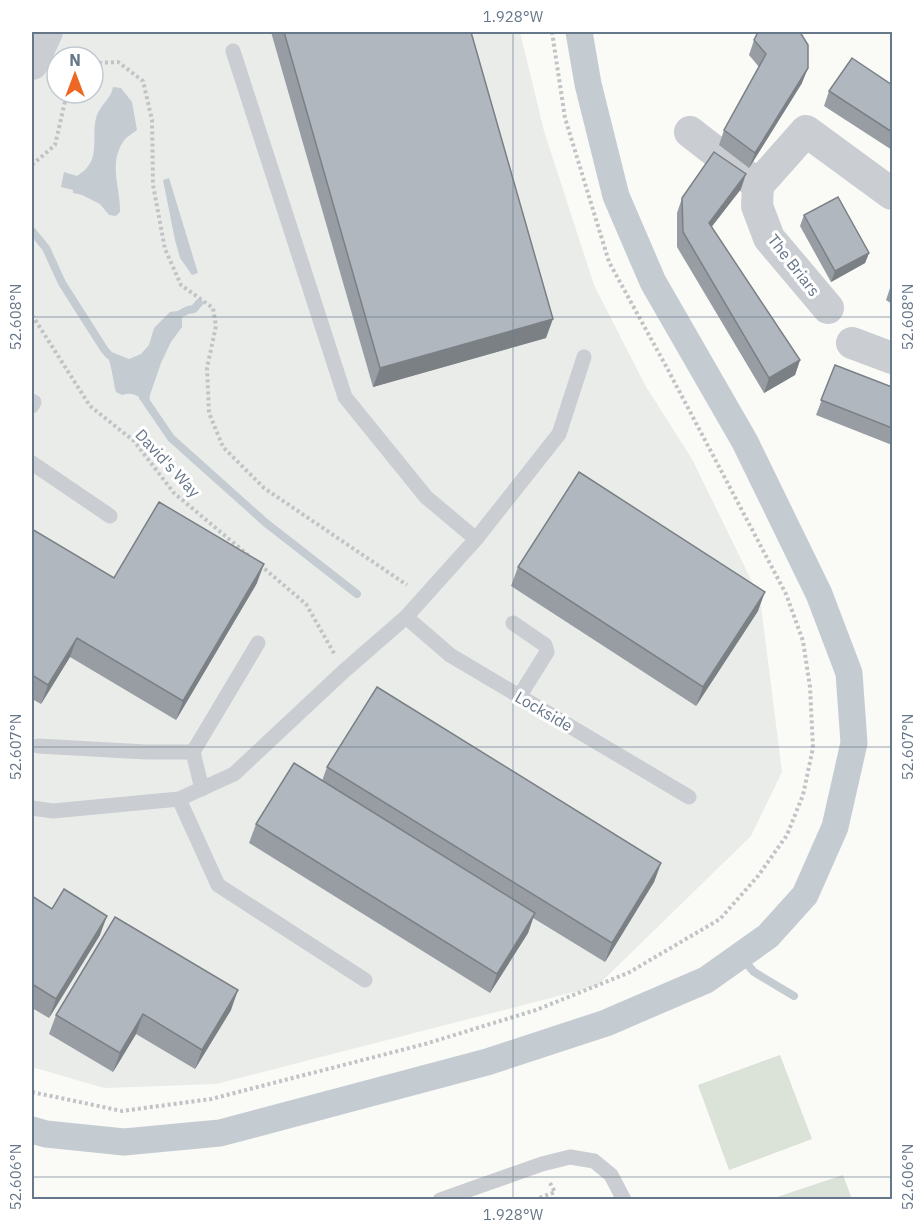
<svg xmlns="http://www.w3.org/2000/svg" width="924" height="1231" font-family="'IBM Plex Sans',sans-serif">
<rect width="100%" height="100%" fill="#fafaf7"/>
<path fill="#eaecea" fill-rule="evenodd" d="M32,32H520L544,131L594,285L645,385L692,459L760,598L782,772L751,836L597,986L216,1084L104,1088L32,1067ZM57,57H93V93H57Z"/>
<g fill="#dbe2d8">
<path d="M780,1055L812,1139L729,1170L698,1085Z"/>
<path d="M843,1175L852,1199H771Z"/>
</g>
<g fill="#c4ccd2">
<path d="M113,87L121,88L132,102L137,130C132,134 126,137 123,142C108,164 121,189 120,212L116,216L109,215L100,204L82,195L73,193V190L61,187L64,172L77,176C81,173 86,170 88,166C99,154 91,131 97,115C101,104 111,99 113,87Z"/>
<path d="M169,178L198,273L192,275L180,258L175,240L163,180Z"/>
<path d="M177,311L182,313V327L171,342L161,363L150,395L149,405C139,397 135,391 122,395L116,392C112,377 112,362 104,349L129,359L141,354L149,345L154,328L170,312Z"/>
</g>
<g fill="none" stroke-linecap="round" stroke-linejoin="round">
<g stroke="#c4ccd2" stroke-width="8">
<path d="M32,231L46,248L62,283L104,349L109,355"/>
<path d="M182,313L188,310L194,309L199,303"/>
<path d="M143,397L171,438L266,523L357,594"/>
<path d="M740,956L754,972L794,996"/>
</g>
<path stroke="#c4ccd2" stroke-width="27" d="M32,1130L46,1134L124,1142L220,1133L487,1062L606,1023L706,980L768,936L805,895L835,827L854,743L849,673L819,594L745,442L653,282L616,196L588,84L579,32"/>
<g stroke="#c1c4c6" stroke-width="4" stroke-dasharray="3 3" stroke-linecap="butt">
<path d="M93,63L118,62L143,81L152,120L153,185L165,249L181,285L213,308L216,326L207,368L209,413L223,447L264,488L407,585"/>
<path d="M32,165L55,145L67,93"/>
<path d="M32,315L90,406L134,441L174,493L248,555"/>
<path d="M260,565L306,604L335,655"/>
<path d="M32,1092L122,1111L211,1099L425,1044L536,1010L628,973L720,919L758,876L787,835L803,795L813,748L810,687L803,641L786,594L667,368L609,262L565,118L552,32"/>
<path d="M534,1200L555,1192L550,1183"/>
</g>
<g stroke="#cacdd1" stroke-width="15">
<path d="M233,51L345,397L426,497L476,539"/>
<path d="M32,401L34,402L32,406"/>
<path d="M32,463L110,516"/>
<path d="M406,617L450,655L689,797"/>
<path d="M513,623L545,645L547,652L519,697"/>
<path d="M38,746L146,752H193"/>
<path d="M202,789L193,752L258,643"/>
<path d="M179,799L218,885L365,980"/>
<path d="M32,808L53,811L179,799L234,774L344,671L406,617L476,539L559,434L584,357"/>
<path d="M440,1200L542,1164L570,1157L594,1161L611,1175L624,1200"/>
</g>
<g stroke="#cacdd1" stroke-width="32">
<path d="M32,64L47,32"/>
<path d="M690,132L758,185"/>
<path d="M828,308L769,238L757,206L758,185L806,131L892,194"/>
<path d="M852,343L892,358"/>
</g>
</g>
<g fill="#979da3">
<path d="M271,32H471L546,338L373,387Z"/>
<path d="M754,40L802,83L749,168L719,145L724,130L759,67L749,55Z"/>
<path d="M892,85V150L824,106L829,91Z"/>
<path d="M741,189L711,227L800,360L795,375L764,393L677,247V213L682,198Z"/>
<path d="M804,215L869,253L865,263L831,282L800,226Z"/>
<path d="M892,282V304L886,300Z"/>
<path d="M835,365L892,387V445L816,415Z"/>
<path d="M32,529L114,578L257,583L176,720L70,657L41,704L32,699Z"/>
<path d="M518,567L758,611L696,706L511,586Z"/>
<path d="M327,767L661,863L654,882L605,962L533,918L528,933L490,993L249,843L256,824L322,781Z"/>
<path d="M32,896L52,909L100,935L49,1018L32,1008Z"/>
<path d="M231,1010L195,1069L136,1034L113,1072L49,1034L56,1015Z"/>
</g>
<g fill="#7b8085">
<path d="M808,68L802,83L749,168L755,153Z"/>
<path d="M746,174L741,189L703,238L709,223Z"/>
<path d="M869,253L865,263L831,282L835,271Z"/>
<path d="M553,319L546,338L373,387L380,368Z"/>
<path d="M800,360L795,375L764,393L769,378Z"/>
<path d="M264,564L257,583L176,720L183,701Z"/>
<path d="M765,592L758,611L696,706L703,687Z"/>
<path d="M77,638L70,657L41,704L48,685Z"/>
<path d="M661,863L654,882L605,962L612,943Z"/>
<path d="M535,913L528,933L490,993L497,974Z"/>
<path d="M107,916L100,935L49,1018L56,999Z"/>
<path d="M238,990L231,1010L195,1069L202,1050Z"/>
<path d="M143,1014L136,1034L113,1072L120,1053Z"/>
</g>
<g fill="#b0b7be" stroke="#7b8085" stroke-width="1.5">
<path d="M284,32H471L553,319L380,368Z"/>
<path d="M758,32H800L808,45V68L755,153L724,130L766,54L754,40Z"/>
<path d="M852,58L892,85V132L829,91Z"/>
<path d="M714,152L746,174L709,223L800,360L769,378L683,232L682,198Z"/>
<path d="M838,197L869,253L835,271L804,215Z"/>
<path d="M835,365L892,387V428L821,400Z"/>
<path d="M579,472L765,592L703,687L518,567Z"/>
<path d="M159,502L264,564L183,701L77,638L48,685L32,675V529L114,578Z"/>
<path d="M377,687L661,863L612,943L327,767Z"/>
<path d="M294,763L535,913L497,974L256,824Z"/>
<path d="M64,889L107,916L56,999L32,984V896L52,909Z"/>
<path d="M115,917L238,990L202,1050L143,1014L120,1053L56,1015Z"/>
</g>
<path fill="none" stroke="#67778a" stroke-width="1.5" stroke-opacity="0.45" d="M513,32V1200M32,317H892M32,747H892M32,1177H892"/>
<g text-anchor="middle" stroke-width="6" stroke-linejoin="round" paint-order="stroke">
<g font-size="16" fill="#67778a" stroke="#fff">
<text transform="translate(794 265) rotate(52)" y="6">The Briars</text>
<text transform="translate(168 463) rotate(47)" y="6">David's Way</text>
<text transform="translate(544 711) rotate(30)" y="6">Lockside</text>
</g>
</g>
<rect width="924" height="1231" fill="none" stroke="#ffffff" stroke-width="66"/>
<g transform="translate(75 75)"><circle r="28" fill="#ffffff" stroke="#c2c9d0" stroke-width="1.5"/>
<path d="M0-4.5L10 22L0 15L-10 22Z" fill="#ed6725"/>
<text y="-9" font-size="16" font-weight="bold" text-anchor="middle" fill="#67778a">N</text>
</g>
<rect x="33" y="33" width="858" height="1165" fill="none" stroke="#67778a" stroke-width="2"/>
<g font-size="15" text-anchor="middle" fill="#67778a">
<text x="513" y="22">1.928°W</text>
<text transform="translate(16 317) rotate(-90)" y="5">52.608°N</text>
<text transform="translate(908 317) rotate(-90)" y="5">52.608°N</text>
<text transform="translate(16 747) rotate(-90)" y="5">52.607°N</text>
<text transform="translate(908 747) rotate(-90)" y="5">52.607°N</text>
<text transform="translate(16 1177) rotate(-90)" y="5">52.606°N</text>
<text transform="translate(908 1177) rotate(-90)" y="5">52.606°N</text>
<text x="513" y="1220">1.928°W</text>
</g>
</svg>
